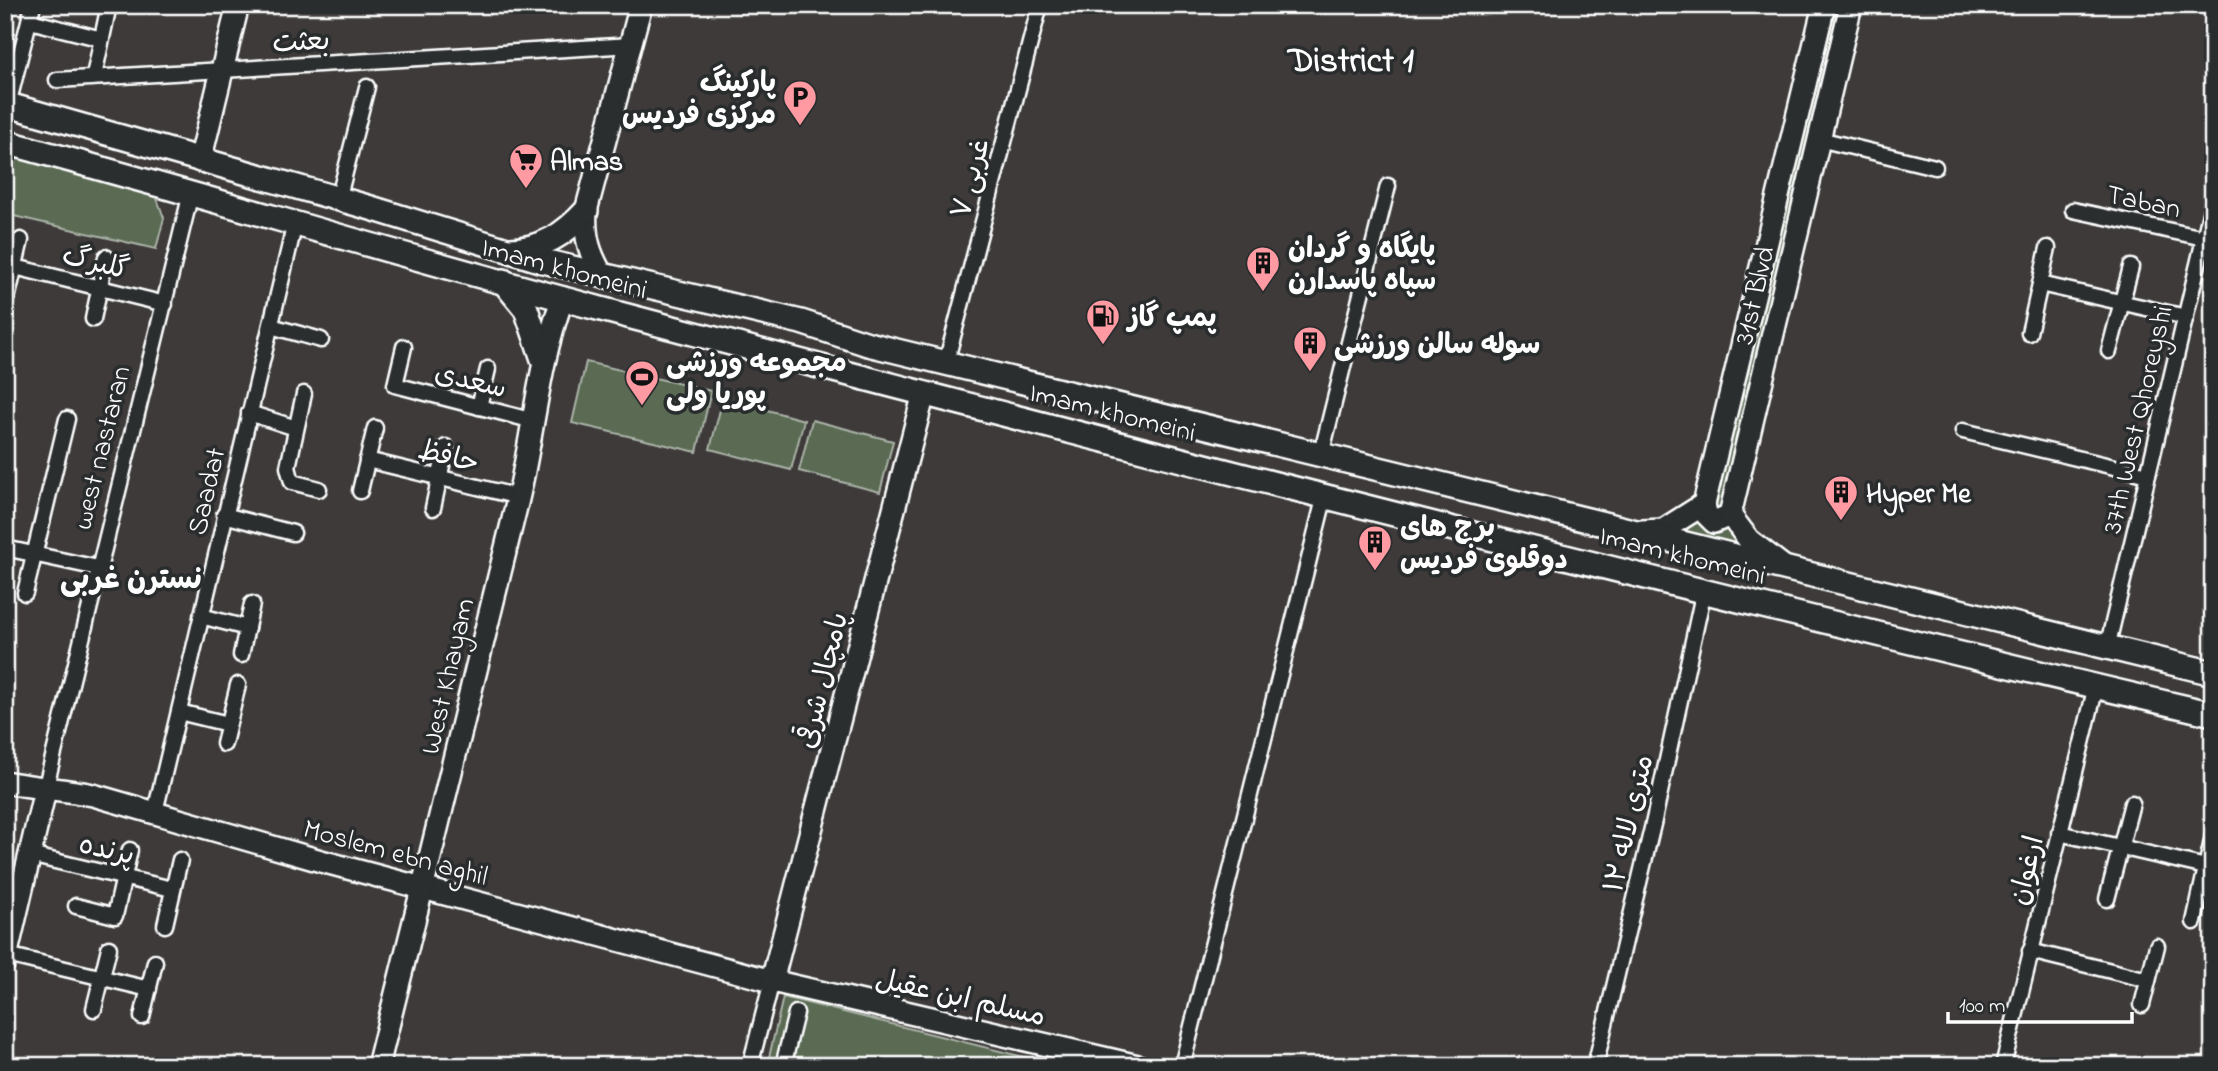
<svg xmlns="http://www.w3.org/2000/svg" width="2218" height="1071" font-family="'Indie Flower','Playpen Sans Arabic',sans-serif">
<rect width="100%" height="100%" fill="#3e3a3a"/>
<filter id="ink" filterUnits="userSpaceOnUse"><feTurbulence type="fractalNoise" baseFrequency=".0143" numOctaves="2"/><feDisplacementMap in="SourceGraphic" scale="14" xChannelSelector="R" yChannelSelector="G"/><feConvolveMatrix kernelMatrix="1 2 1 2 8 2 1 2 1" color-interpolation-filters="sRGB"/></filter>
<g filter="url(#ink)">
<g fill="#5a6a53" stroke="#acb4a9" stroke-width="2">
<path d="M1826,5H1848L1726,513L1709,511Z"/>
<path d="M5,153L155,193L164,218L156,249L5,214Z"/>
<path d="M586,362L711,391L697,452L572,423Z"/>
<path d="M723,398L804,420L791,470L710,449Z"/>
<path d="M812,420L893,441L880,492L799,471Z"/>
<path d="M1700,511L1729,521L1766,562L1662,535Z"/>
<path d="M783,997L1060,1066H767Z"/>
</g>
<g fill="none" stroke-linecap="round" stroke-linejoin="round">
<g stroke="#fff" stroke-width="19">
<g id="street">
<path d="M30,21L102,39"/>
<path d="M94,76L109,5"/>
<path d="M57,80L632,45"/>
<path d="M8,105L33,5"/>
<path d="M1819,139L1935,167"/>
<path d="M338,200L367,87"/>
<path d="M2073,210L2204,238"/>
<path d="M15,267L165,304"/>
<path d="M2040,284L2186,317"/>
<path d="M8,295L21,240"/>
<path d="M93,319L106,257"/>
<path d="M271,326L321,340"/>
<path d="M2029,333L2048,248"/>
<path d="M404,347L395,385L534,421"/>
<path d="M2109,351L2131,267"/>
<path d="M946,363L1040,5"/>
<path d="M304,394L288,467L292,482L319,489"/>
<path d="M479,407L488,369"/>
<path d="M249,413L296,428"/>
<path d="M1963,431L2148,475"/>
<path d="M1321,455L1388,186"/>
<path d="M367,460L519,497"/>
<path d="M360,491L375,428"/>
<path d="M433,508L446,447"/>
<path d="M224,515L293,533"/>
<path d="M5,548L98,568"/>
<path d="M25,593L67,419"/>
<path d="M201,616L247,628"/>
<path d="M2107,648L2213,201"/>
<path d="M241,655L252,604"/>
<path d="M179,712L228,724"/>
<path d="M224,744L238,685"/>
<path d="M45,790L191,193"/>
<path d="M155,812L295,223"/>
<path d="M2059,833L2206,867"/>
<path d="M30,855L172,889"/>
<path d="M2107,899L2132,803"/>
<path d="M76,906L115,916L130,850"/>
<path d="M2194,922L2213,836"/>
<path d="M165,925L180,860"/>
<path d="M2030,951L2148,980"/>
<path d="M7,955L149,989"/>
<path d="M2142,1005L2157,946"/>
<path d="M94,1009L109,948"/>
<path d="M142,1017L155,962"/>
<path d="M750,1066L772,981"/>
<path d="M783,1066L796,1013"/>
<path d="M1182,1066L1325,495"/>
<path d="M1595,1066L1654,820L1704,590"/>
<path d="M2003,1066L2096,686"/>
</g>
</g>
<g stroke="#fff" stroke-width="26">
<g id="secondary">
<path d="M200,161L238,5"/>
<path d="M603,277C590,254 584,238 586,211L641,5"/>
<path d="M1704,504L1706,514L1714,522L1730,515"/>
<path d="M1642,531L1663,530L1704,504L1824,5"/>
<path d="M1784,567L1749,540L1730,515L1851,5"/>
<path d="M5,782C35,788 63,789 93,795L321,861L772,981L1138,1066"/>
<path d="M5,961L45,790"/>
<path d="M772,981L924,393"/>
<path d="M378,1066C425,877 472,689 518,499C534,432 538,363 563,298"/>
</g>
</g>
<g stroke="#fff" stroke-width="28">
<g id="primary">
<path d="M5,104L371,208L543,261L801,322L868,344L2213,673"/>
<path d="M5,142C204,196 402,256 601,309C1136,450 1674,588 2213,714"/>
<path d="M511,250C543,248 564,235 586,211"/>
<path d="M503,281L526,309L543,359"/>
</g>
</g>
<use href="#street" stroke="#2a2d2e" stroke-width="14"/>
<use href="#secondary" stroke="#2a2d2e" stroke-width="21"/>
<use href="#primary" stroke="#2a2d2e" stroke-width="23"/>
</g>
</g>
<defs>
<g id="parking-pin" transform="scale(1.75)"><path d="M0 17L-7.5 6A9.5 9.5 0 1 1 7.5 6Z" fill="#ff9aa2" stroke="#2a2d2e"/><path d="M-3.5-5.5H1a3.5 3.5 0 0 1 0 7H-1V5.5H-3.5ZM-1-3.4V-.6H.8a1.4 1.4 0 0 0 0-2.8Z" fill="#111"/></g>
<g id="supermarket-pin" transform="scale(1.75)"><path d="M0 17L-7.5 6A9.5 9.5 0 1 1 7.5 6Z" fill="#ff9aa2" stroke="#2a2d2e"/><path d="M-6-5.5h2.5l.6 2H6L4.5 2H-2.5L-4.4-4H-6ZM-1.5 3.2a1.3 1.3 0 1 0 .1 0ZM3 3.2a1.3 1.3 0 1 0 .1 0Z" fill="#111"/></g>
<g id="building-pin" transform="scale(1.75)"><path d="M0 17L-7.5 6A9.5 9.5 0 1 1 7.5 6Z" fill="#ff9aa2" stroke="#2a2d2e"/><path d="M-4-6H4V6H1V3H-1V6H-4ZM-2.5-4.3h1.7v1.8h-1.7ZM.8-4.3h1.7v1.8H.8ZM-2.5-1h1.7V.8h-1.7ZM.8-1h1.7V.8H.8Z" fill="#111"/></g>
<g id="fuel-pin" transform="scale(1.75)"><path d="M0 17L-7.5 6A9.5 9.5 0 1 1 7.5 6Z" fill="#ff9aa2" stroke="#2a2d2e"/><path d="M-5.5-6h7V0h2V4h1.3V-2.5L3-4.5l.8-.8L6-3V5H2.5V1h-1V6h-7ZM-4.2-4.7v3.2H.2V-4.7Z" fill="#111"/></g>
<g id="stadium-pin" transform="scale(1.75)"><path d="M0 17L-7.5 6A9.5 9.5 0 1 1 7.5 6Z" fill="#ff9aa2" stroke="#2a2d2e"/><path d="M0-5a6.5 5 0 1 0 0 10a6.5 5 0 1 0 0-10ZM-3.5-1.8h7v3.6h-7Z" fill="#111"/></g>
</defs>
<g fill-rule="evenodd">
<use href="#parking-pin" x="800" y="97"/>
<use href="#supermarket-pin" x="526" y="160"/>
<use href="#building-pin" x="1263" y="263"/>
<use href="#fuel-pin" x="1103" y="316"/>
<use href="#building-pin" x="1310" y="343"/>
<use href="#stadium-pin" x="642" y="377"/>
<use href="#building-pin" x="1841" y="492"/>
<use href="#building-pin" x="1375" y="542"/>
</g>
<g text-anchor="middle" stroke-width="7" stroke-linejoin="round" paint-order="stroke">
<g font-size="28" fill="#fff" stroke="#2a2d2e">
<text transform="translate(301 40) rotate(-3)" y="10">بعثت</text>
<text transform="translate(969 178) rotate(-75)" y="10">۷ غربی</text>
<text transform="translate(2144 200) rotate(12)" y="10">Taban</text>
<text transform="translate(96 261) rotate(14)" y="10">گلبرگ</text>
<text transform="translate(565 267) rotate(15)" y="10">Imam khomeini</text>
<text transform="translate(1753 295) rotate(-77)" y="10">31st Blvd</text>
<text transform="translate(471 379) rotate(14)" y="10">سعدی</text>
<text transform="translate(1113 411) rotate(14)" y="10">Imam khomeini</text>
<text transform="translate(2136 419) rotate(-77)" y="10">37th West Qhoreyshi</text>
<text transform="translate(100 447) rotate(-76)" y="10">west nastaran</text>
<text transform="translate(449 455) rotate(14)" y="10">حافظ</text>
<text transform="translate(205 491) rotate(-77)" y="10">Saadat</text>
<text transform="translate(1683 554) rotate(14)" y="10">Imam khomeini</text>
<text transform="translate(446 676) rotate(-77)" y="10">West Khayam</text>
<text transform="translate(821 680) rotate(-76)" y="10">پامچال شرقی</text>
<text transform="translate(1627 823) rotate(-77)" y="10">۱۲ متری لاله</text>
<text transform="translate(107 848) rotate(13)" y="10">پرنده</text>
<text transform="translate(396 851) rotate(15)" y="10">Moslem ebn aghil</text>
<text transform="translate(2025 870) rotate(-76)" y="10">ارغوان</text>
<text transform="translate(961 996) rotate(13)" y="10">مسلم ابن عقیل</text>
</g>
<g font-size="28" font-weight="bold" fill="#fff" stroke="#2a2d2e" text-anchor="start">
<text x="776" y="91" text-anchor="end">پارکینگ<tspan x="776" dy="32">مرکزی فردیس</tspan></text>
<text x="550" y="170">Almas</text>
<text x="1288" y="257">پایگاه و گردان<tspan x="1288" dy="32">سپاه پاسدارن</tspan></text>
<text x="1128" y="326">پمپ گاز</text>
<text x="1334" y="353">سوله سالن ورزشی</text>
<text x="666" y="371">مجموعه ورزشی<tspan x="666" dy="32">پوریا ولی</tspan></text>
<text x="1866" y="502">Hyper Me</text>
<text x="1400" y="536">برج های<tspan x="1400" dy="32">دوقلوی فردیس</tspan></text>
</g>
<g font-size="30" font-weight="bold" fill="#fff" stroke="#2a2d2e">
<text x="131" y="588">نسترن غربی</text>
</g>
<g font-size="35" font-weight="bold" fill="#fff" stroke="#2a2d2e">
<text x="1351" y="71">District 1</text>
</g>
</g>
<rect width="2218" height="1071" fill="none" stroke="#2a2d2e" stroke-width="28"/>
<rect x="14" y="14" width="2190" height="1043" fill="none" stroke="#fff" stroke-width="2.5" filter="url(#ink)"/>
<path d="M1948 1012v10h184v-10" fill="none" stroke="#ffffff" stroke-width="3.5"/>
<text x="1959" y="1012" font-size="21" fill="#ffffff" stroke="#2a2d2e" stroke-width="5" paint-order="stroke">100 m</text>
</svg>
